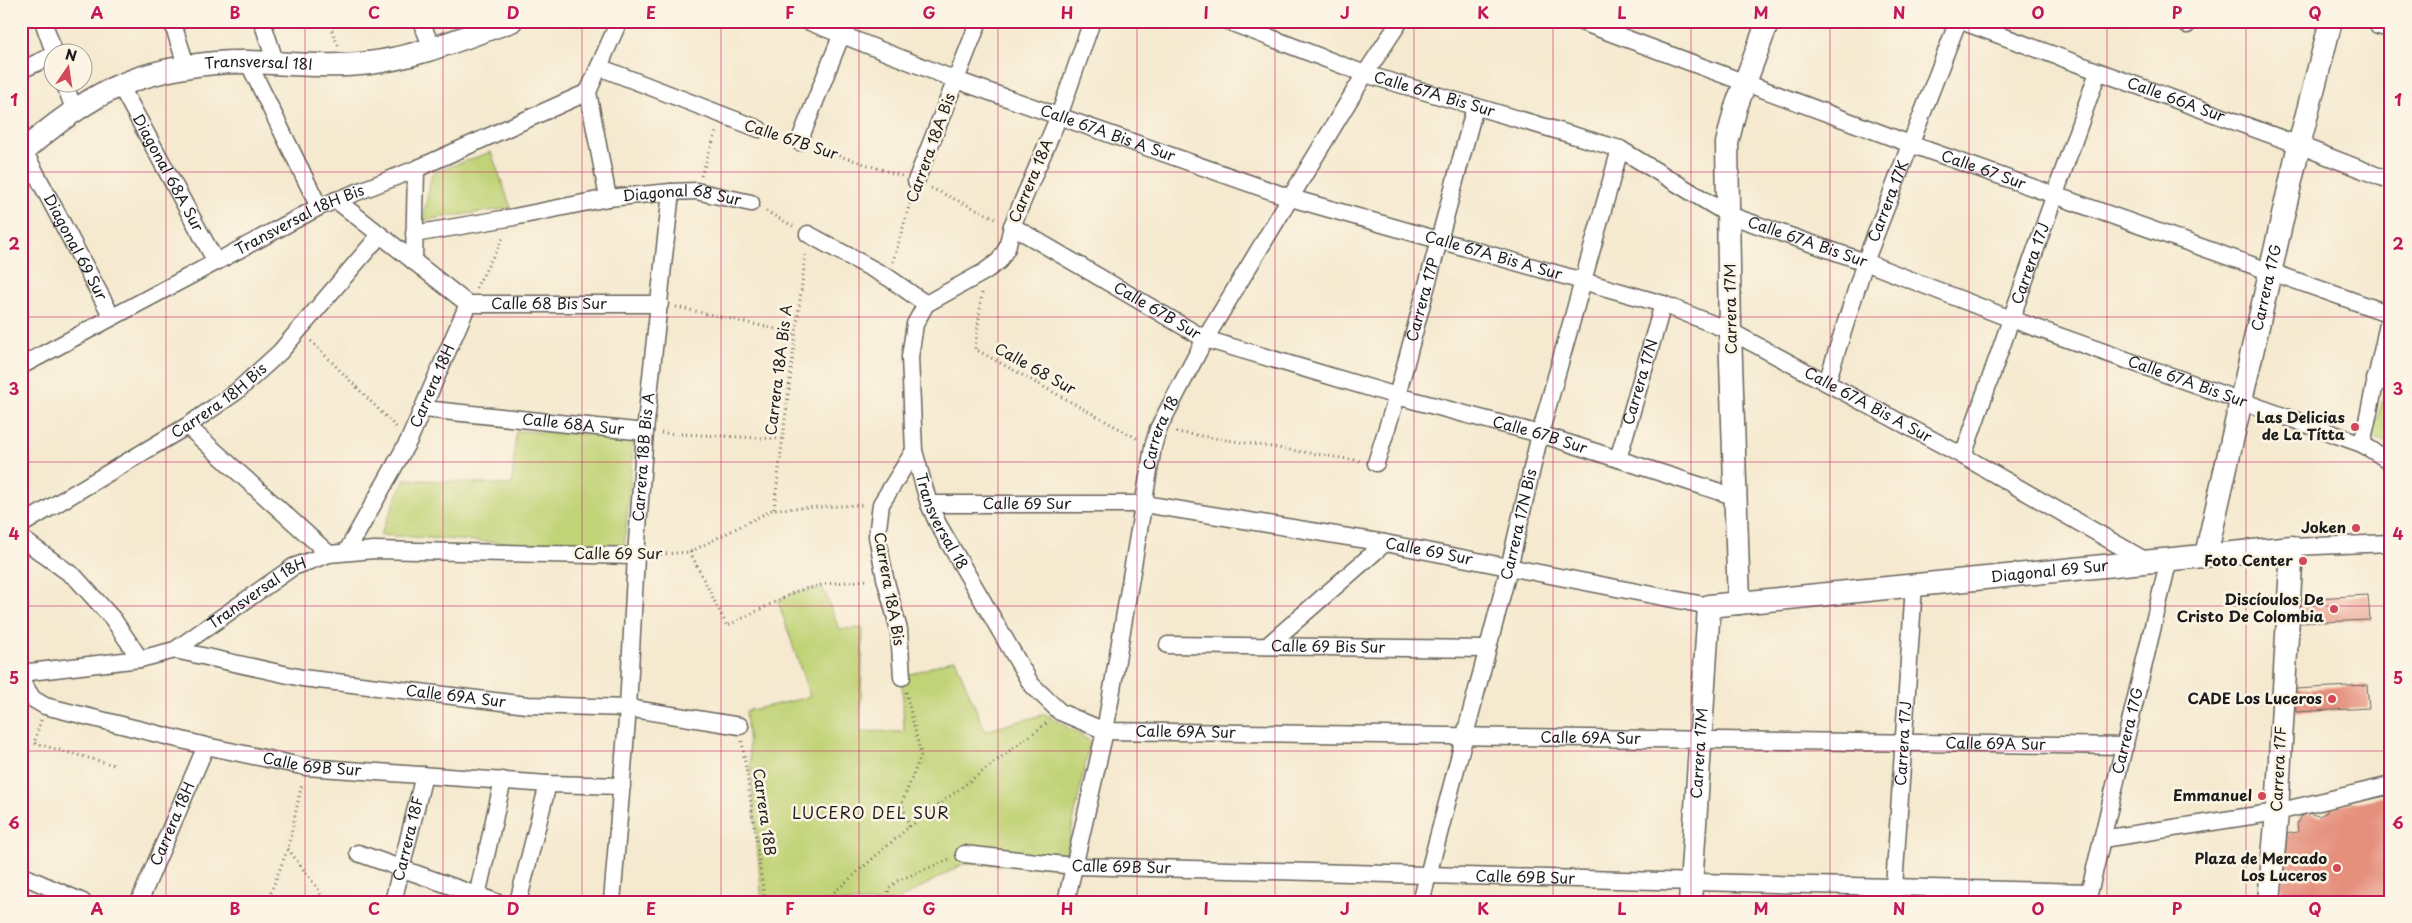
<svg xmlns="http://www.w3.org/2000/svg" width="2412" height="923" font-family="'Playpen Sans',sans-serif">
<rect width="100%" height="100%" fill="#fcf5e5"/>
<filter id="ink" filterUnits="userSpaceOnUse"><feTurbulence type="fractalNoise" baseFrequency=".02" numOctaves="2"/><feDisplacementMap in="SourceGraphic" scale="10" xChannelSelector="R" yChannelSelector="G"/><feConvolveMatrix kernelMatrix="1 2 1 2 8 2 1 2 1" color-interpolation-filters="sRGB"/></filter>
<filter id="wash" filterUnits="userSpaceOnUse"><feTurbulence type="fractalNoise" baseFrequency=".0096" numOctaves="4" result="noise"/><feDisplacementMap in="SourceGraphic" scale="20" xChannelSelector="R" yChannelSelector="G"/><feGaussianBlur stdDeviation="1.12" result="paint"/><feColorMatrix in="noise" values="0 0 0 0 0 0 0 0 0 0 0 0 0 0 0 0 0 1.4 0 .05"/><feComposite in="paint" operator="in"/></filter>
<g filter="url(#wash)">
<rect width="100%" height="100%" fill="#f5e9cf"/>
<g fill="#c1d377" stroke="#6e784a">
<path d="M491,152L511,208L423,220L432,173Z"/>
<path d="M2385,393L2391,395V448L2383,441L2371,438Z"/>
<path d="M516,431L634,436L624,550L380,535L405,479L512,485Z"/>
<path d="M823,588L839,629L863,628L860,731L904,732L902,677L955,659L985,731L1045,714L1090,741L1064,866L963,864L895,902H762L746,711L810,697L778,601L794,593Z"/>
</g>
<g id="blocks">
<g fill="#e58f7d">
<path d="M2368,595L2370,620L2299,623L2298,599Z"/>
<path d="M2367,685L2369,708L2296,712L2295,689Z"/>
<path d="M2391,795V902H2280L2285,834L2298,832L2297,824L2300,817L2307,813L2319,816L2327,812L2328,808Z"/>
</g>
</g>
</g>
<g filter="url(#ink)">
<use href="#blocks" fill-opacity="0" stroke="#68645b" stroke-width="1"/>
<g fill="none" stroke-linecap="round" stroke-linejoin="round">
<g stroke="#68645b" stroke-width="19">
<g id="street">
<path d="M43,21L54,52"/>
<path d="M172,21L187,68"/>
<path d="M262,21L276,64"/>
<path d="M421,21L432,48"/>
<path id="s1" d="M807,21L956,80L1291,198L1663,304L1730,331L1963,456L2148,562"/>
<path id="s2" d="M1092,21L1059,116L1012,226L1007,248L999,261L984,272L926,304L915,324L910,357L914,451L929,504L938,524L1031,684L1060,712L1105,731L2125,746"/>
<path id="s3" d="M1227,21L1365,74L1620,149L1729,215L1865,262L2011,319L2362,444L2391,462"/>
<path id="s4" d="M1579,21L1910,144L2390,314"/>
<path id="s5" d="M1961,21L2299,145L2391,181"/>
<path d="M2187,25L2188,21"/>
<path d="M2378,26L2391,29"/>
<path d="M248,62L319,207"/>
<path d="M599,67L759,129"/>
<path d="M21,70L52,56"/>
<path d="M64,82L75,112"/>
<path id="s6" d="M120,85L216,262"/>
<path d="M799,142L847,21"/>
<path id="s7" d="M24,151L112,317"/>
<path d="M916,181L979,21"/>
<path d="M608,198L588,92L619,21"/>
<path id="s8" d="M336,200L468,304H660"/>
<path id="s9" d="M1012,226L1205,339L1397,396L1540,434L1736,497"/>
<path id="s10" d="M414,234L514,217L608,198L671,192L696,191L751,203"/>
<path d="M808,234L889,278L926,304"/>
<path d="M414,262L416,169"/>
<path id="s11" d="M21,366L319,207L416,169L588,92"/>
<path d="M2375,379L2391,384"/>
<path id="s12" d="M1827,382L1865,262L1958,21"/>
<path id="s13" d="M424,409L645,432"/>
<path d="M187,426L329,554"/>
<path d="M2362,444L2391,310"/>
<path id="s14" d="M1963,456L2098,72"/>
<path id="s15" d="M1618,459L1663,304"/>
<path id="s16" d="M1376,463L1397,396L1475,107"/>
<path id="s17" d="M929,504H1144L1385,543L1709,606"/>
<path id="s18" d="M21,525L187,426L236,392L280,352L380,235"/>
<path d="M21,538L76,578L113,619L140,659"/>
<path d="M2292,547L2391,543"/>
<path id="s19" d="M347,551L409,440L468,304"/>
<path id="s20" d="M1168,645L1487,649"/>
<path d="M1267,646L1385,543"/>
<path id="s21" d="M175,650L302,678L527,705L628,708L740,726"/>
<path id="s22" d="M21,673L140,659L175,650L293,567L329,554L374,550L636,556"/>
<path d="M902,677L899,630L885,578L877,536L881,504L914,451"/>
<path id="s23" d="M21,680L33,699L45,706L206,746L306,767L548,784L622,786"/>
<path d="M2102,839L2277,812L2391,785"/>
<path d="M358,853L496,902"/>
<path id="s24" d="M964,854L1074,866L2089,892"/>
<path d="M21,875L83,902"/>
<path d="M477,896L503,780"/>
<path id="s25" d="M139,902L206,746"/>
<path id="s26" d="M393,902L424,775"/>
<path d="M518,902L548,784"/>
<path id="s27" d="M612,902L628,708L636,556L645,432L671,192"/>
<path id="s28" d="M1066,902L1105,731L1153,447L1158,429L1205,339L1365,74L1400,21"/>
<path id="s29" d="M1421,902L1509,568L1540,434L1620,149"/>
<path id="s30" d="M1893,902L1914,585"/>
<path id="s31" d="M2087,902L2169,559"/>
</g>
</g>
<g stroke="#68645b" stroke-width="25">
<g id="secondary">
<path id="s32" d="M21,153C48,129 88,98 121,85C159,69 207,61 248,62C288,63 329,68 369,63C418,57 465,37 511,21"/>
<path id="s33" d="M2206,555L2299,145L2331,21"/>
<path d="M1739,603L1730,331L1727,143L1736,107L1768,21"/>
<path id="s34" d="M1690,902L1709,606L2292,547L2277,812L2269,902"/>
</g>
</g>
<g stroke="#68645b" stroke-width="3" stroke-dasharray="1 4" stroke-linecap="butt">
<path d="M328,21L338,45"/>
<path d="M815,148L902,176"/>
<path d="M701,176L717,130"/>
<path d="M931,188L997,219"/>
<path d="M766,211L793,226"/>
<path d="M893,262L912,196"/>
<path d="M476,288L504,236"/>
<path d="M982,293L975,349L1138,439"/>
<path d="M676,307L794,333"/>
<path d="M311,341L396,427"/>
<path d="M1176,432L1360,461"/>
<path d="M661,433L782,439"/>
<path d="M774,509L806,251"/>
<path d="M690,552L727,626L797,591L825,584L869,580"/>
<path d="M651,555L690,552L774,509L864,505"/>
<path d="M906,692L921,755L902,803L909,827"/>
<path d="M41,720L34,743L114,765"/>
<path d="M742,741L765,902"/>
<path d="M288,849L318,889L324,902"/>
<path d="M267,902L288,848L302,783"/>
<path d="M823,902L909,827L1048,722"/>
<path d="M887,902L889,888L897,881L950,859"/>
</g>
<use href="#street" stroke="#fff" stroke-width="16"/>
<use href="#secondary" stroke="#fff" stroke-width="22"/>
</g>
</g>
<path fill="none" stroke="#c2185b" stroke-width="1" stroke-opacity="0.55" d="M166,21V902M305,21V902M443,21V902M582,21V902M721,21V902M859,21V902M998,21V902M1137,21V902M1275,21V902M1414,21V902M1553,21V902M1691,21V902M1830,21V902M1969,21V902M2107,21V902M2246,21V902M21,172H2391M21,317H2391M21,462H2391M21,606H2391M21,751H2391"/>
<g fill="#d1495b" stroke="#fcf5e5" stroke-width="2">
<circle cx="2355" cy="427" r="5"/>
<circle cx="2356" cy="528" r="5"/>
<circle cx="2303" cy="561" r="5"/>
<circle cx="2334" cy="609" r="5"/>
<circle cx="2332" cy="699" r="5"/>
<circle cx="2262" cy="796" r="5"/>
<circle cx="2337" cy="868" r="5"/>
</g>
<g text-anchor="middle" stroke-width="5" stroke-linejoin="round" paint-order="stroke">
<g font-size="15" fill="#1c1c1c" stroke="#fcf5e5">
<text dy="5" stroke="none"><textPath href="#s32" startOffset="262">Transversal 18I</textPath></text>
<text dy="5" stroke="none"><textPath href="#s3" startOffset="220">Calle 67A Bis Sur</textPath></text>
<text dy="5" stroke="none"><textPath href="#s5" startOffset="229">Calle 66A Sur</textPath></text>
<text dy="5" stroke="none"><textPath href="#s1" startOffset="321">Calle 67A Bis A Sur</textPath></text>
<text transform="translate(791 140) rotate(18)" y="5">Calle 67B Sur</text>
<text transform="translate(931 148) rotate(-70)" y="5">Carrera 18A Bis</text>
<text dy="5" stroke="none"><textPath href="#s4" startOffset="431">Calle 67 Sur</textPath></text>
<text dy="5" stroke="none"><textPath href="#s6" startOffset="100">Diagonal 68A Sur</textPath></text>
<text transform="translate(1031 181) rotate(-67)" y="5">Carrera 18A</text>
<text dy="5" stroke="none"><textPath href="#s10" startOffset="272">Diagonal 68 Sur</textPath></text>
<text dy="5" stroke="none"><textPath href="#s12" startOffset="191">Carrera 17K</textPath></text>
<text dy="5" stroke="none"><textPath href="#s11" startOffset="315">Transversal 18H Bis</textPath></text>
<text dy="5" stroke="none"><textPath href="#s3" startOffset="624">Calle 67A Bis Sur</textPath></text>
<text dy="5" stroke="none"><textPath href="#s7" startOffset="109">Diagonal 69 Sur</textPath></text>
<text dy="5" stroke="none"><textPath href="#s1" startOffset="726">Calle 67A Bis A Sur</textPath></text>
<text dy="5" stroke="none"><textPath href="#s14" startOffset="204">Carrera 17J</textPath></text>
<text dy="5" stroke="none"><textPath href="#s33" startOffset="274">Carrera 17G</textPath></text>
<text dy="5" stroke="none"><textPath href="#s16" startOffset="170">Carrera 17P</textPath></text>
<text dy="5" stroke="none"><textPath href="#s8" startOffset="249">Calle 68 Bis Sur</textPath></text>
<text transform="translate(1731 309) rotate(-91)" y="5">Carrera 17M</text>
<text dy="5" stroke="none"><textPath href="#s9" startOffset="168">Calle 67B Sur</textPath></text>
<text transform="translate(1035 369) rotate(29)" y="5">Calle 68 Sur</text>
<text transform="translate(779 370) rotate(-83)" y="5">Carrera 18A Bis A</text>
<text dy="5" stroke="none"><textPath href="#s3" startOffset="1029">Calle 67A Bis Sur</textPath></text>
<text dy="5" stroke="none"><textPath href="#s15" startOffset="80">Carrera 17N</textPath></text>
<text dy="5" stroke="none"><textPath href="#s19" startOffset="186">Carrera 18H</textPath></text>
<text dy="5" stroke="none"><textPath href="#s18" startOffset="234">Carrera 18H Bis</textPath></text>
<text dy="5" stroke="none"><textPath href="#s1" startOffset="1131">Calle 67A Bis A Sur</textPath></text>
<text dy="5" stroke="none"><textPath href="#s13" startOffset="150">Calle 68A Sur</textPath></text>
<text dy="5" stroke="none"><textPath href="#s28" startOffset="479">Carrera 18</textPath></text>
<text dy="5" stroke="none"><textPath href="#s9" startOffset="572">Calle 67B Sur</textPath></text>
<text dy="5" stroke="none"><textPath href="#s27" startOffset="446">Carrera 18B Bis A</textPath></text>
<text dy="5" stroke="none"><textPath href="#s17" startOffset="98">Calle 69 Sur</textPath></text>
<text dy="5" stroke="none"><textPath href="#s2" startOffset="569">Transversal 18</textPath></text>
<text dy="5" stroke="none"><textPath href="#s29" startOffset="390">Carrera 17N Bis</textPath></text>
<text dy="5" stroke="none"><textPath href="#s17" startOffset="504">Calle 69 Sur</textPath></text>
<text x="618" y="559">Calle 69 Sur</text>
<text dy="5" stroke="none"><textPath href="#s34" startOffset="639">Diagonal 69 Sur</textPath></text>
<text transform="translate(889 589) rotate(80)" y="5">Carrera 18A Bis</text>
<text dy="5" stroke="none"><textPath href="#s22" startOffset="256">Transversal 18H</textPath></text>
<text dy="5" stroke="none"><textPath href="#s20" startOffset="160">Calle 69 Bis Sur</textPath></text>
<text dy="5" stroke="none"><textPath href="#s21" startOffset="285">Calle 69A Sur</textPath></text>
<text dy="5" stroke="none"><textPath href="#s31" startOffset="176">Carrera 17G</textPath></text>
<text dy="5" stroke="none"><textPath href="#s2" startOffset="925">Calle 69A Sur</textPath></text>
<text dy="5" stroke="none"><textPath href="#s2" startOffset="1330">Calle 69A Sur</textPath></text>
<text dy="5" stroke="none"><textPath href="#s30" startOffset="159">Carrera 17J</textPath></text>
<text dy="5" stroke="none"><textPath href="#s2" startOffset="1735">Calle 69A Sur</textPath></text>
<text dy="5" stroke="none"><textPath href="#s34" startOffset="149">Carrera 17M</textPath></text>
<text dy="5" stroke="none"><textPath href="#s23" startOffset="310">Calle 69B Sur</textPath></text>
<text transform="translate(2279 769) rotate(-87)" y="5">Carrera 17F</text>
<text transform="translate(764 812) rotate(82)" y="5">Carrera 18B</text>
<text dy="5" stroke="none"><textPath href="#s25" startOffset="85">Carrera 18H</textPath></text>
<text dy="5" stroke="none"><textPath href="#s26" startOffset="65">Carrera 18F</textPath></text>
<text dy="5" stroke="none"><textPath href="#s24" startOffset="158">Calle 69B Sur</textPath></text>
<text dy="5" stroke="none"><textPath href="#s24" startOffset="562">Calle 69B Sur</textPath></text>
</g>
<g font-size="15" font-weight="bold" fill="#1c1c1c" stroke="#fcf5e5" text-anchor="end">
<text x="2345" y="423">Las Delicias<tspan x="2345" dy="17">de La Títta</tspan></text>
<text x="2346" y="533">Joken</text>
<text x="2293" y="566">Foto Center</text>
<text x="2324" y="605">Discíoulos De<tspan x="2324" dy="17">Cristo De Colombia</tspan></text>
<text x="2322" y="704">CADE Los Luceros</text>
<text x="2252" y="801">Emmanuel</text>
<text x="2327" y="864">Plaza de Mercado<tspan x="2327" dy="17">Los Luceros</tspan></text>
</g>
<g font-size="16" letter-spacing="1" fill="#1c1c1c" stroke="#fcf5e5">
<text x="871" y="819">LUCERO DEL SUR</text>
</g>
</g>
<rect width="2412" height="923" fill="none" stroke="#fcf5e5" stroke-width="55"/>
<g transform="translate(68 68) rotate(13)"><circle r="24" fill="#fcf5e5" stroke="#a29e95"/>
<path d="M0-4L9 19L0 12L-9 19Z" fill="#d1495b"/>
<text y="-8" font-size="14" font-weight="bold" text-anchor="middle" fill="#1c1c1c">N</text>
</g>
<rect x="28" y="28" width="2356" height="868" fill="none" stroke="#c2185b" stroke-width="2"/>
<g font-size="16" text-anchor="middle" font-weight="bold" fill="#c2185b">
<text x="97" y="19">A</text>
<text x="235" y="19">B</text>
<text x="374" y="19">C</text>
<text x="513" y="19">D</text>
<text x="651" y="19">E</text>
<text x="790" y="19">F</text>
<text x="929" y="19">G</text>
<text x="1067" y="19">H</text>
<text x="1206" y="19">I</text>
<text x="1345" y="19">J</text>
<text x="1483" y="19">K</text>
<text x="1622" y="19">L</text>
<text x="1761" y="19">M</text>
<text x="1899" y="19">N</text>
<text x="2038" y="19">O</text>
<text x="2177" y="19">P</text>
<text x="2315" y="19">Q</text>
<text x="14" y="106">1</text>
<text x="2398" y="106">1</text>
<text x="14" y="250">2</text>
<text x="2398" y="250">2</text>
<text x="14" y="395">3</text>
<text x="2398" y="395">3</text>
<text x="14" y="540">4</text>
<text x="2398" y="540">4</text>
<text x="14" y="684">5</text>
<text x="2398" y="684">5</text>
<text x="14" y="829">6</text>
<text x="2398" y="829">6</text>
<text x="97" y="915">A</text>
<text x="235" y="915">B</text>
<text x="374" y="915">C</text>
<text x="513" y="915">D</text>
<text x="651" y="915">E</text>
<text x="790" y="915">F</text>
<text x="929" y="915">G</text>
<text x="1067" y="915">H</text>
<text x="1206" y="915">I</text>
<text x="1345" y="915">J</text>
<text x="1483" y="915">K</text>
<text x="1622" y="915">L</text>
<text x="1761" y="915">M</text>
<text x="1899" y="915">N</text>
<text x="2038" y="915">O</text>
<text x="2177" y="915">P</text>
<text x="2315" y="915">Q</text>
</g>
</svg>
